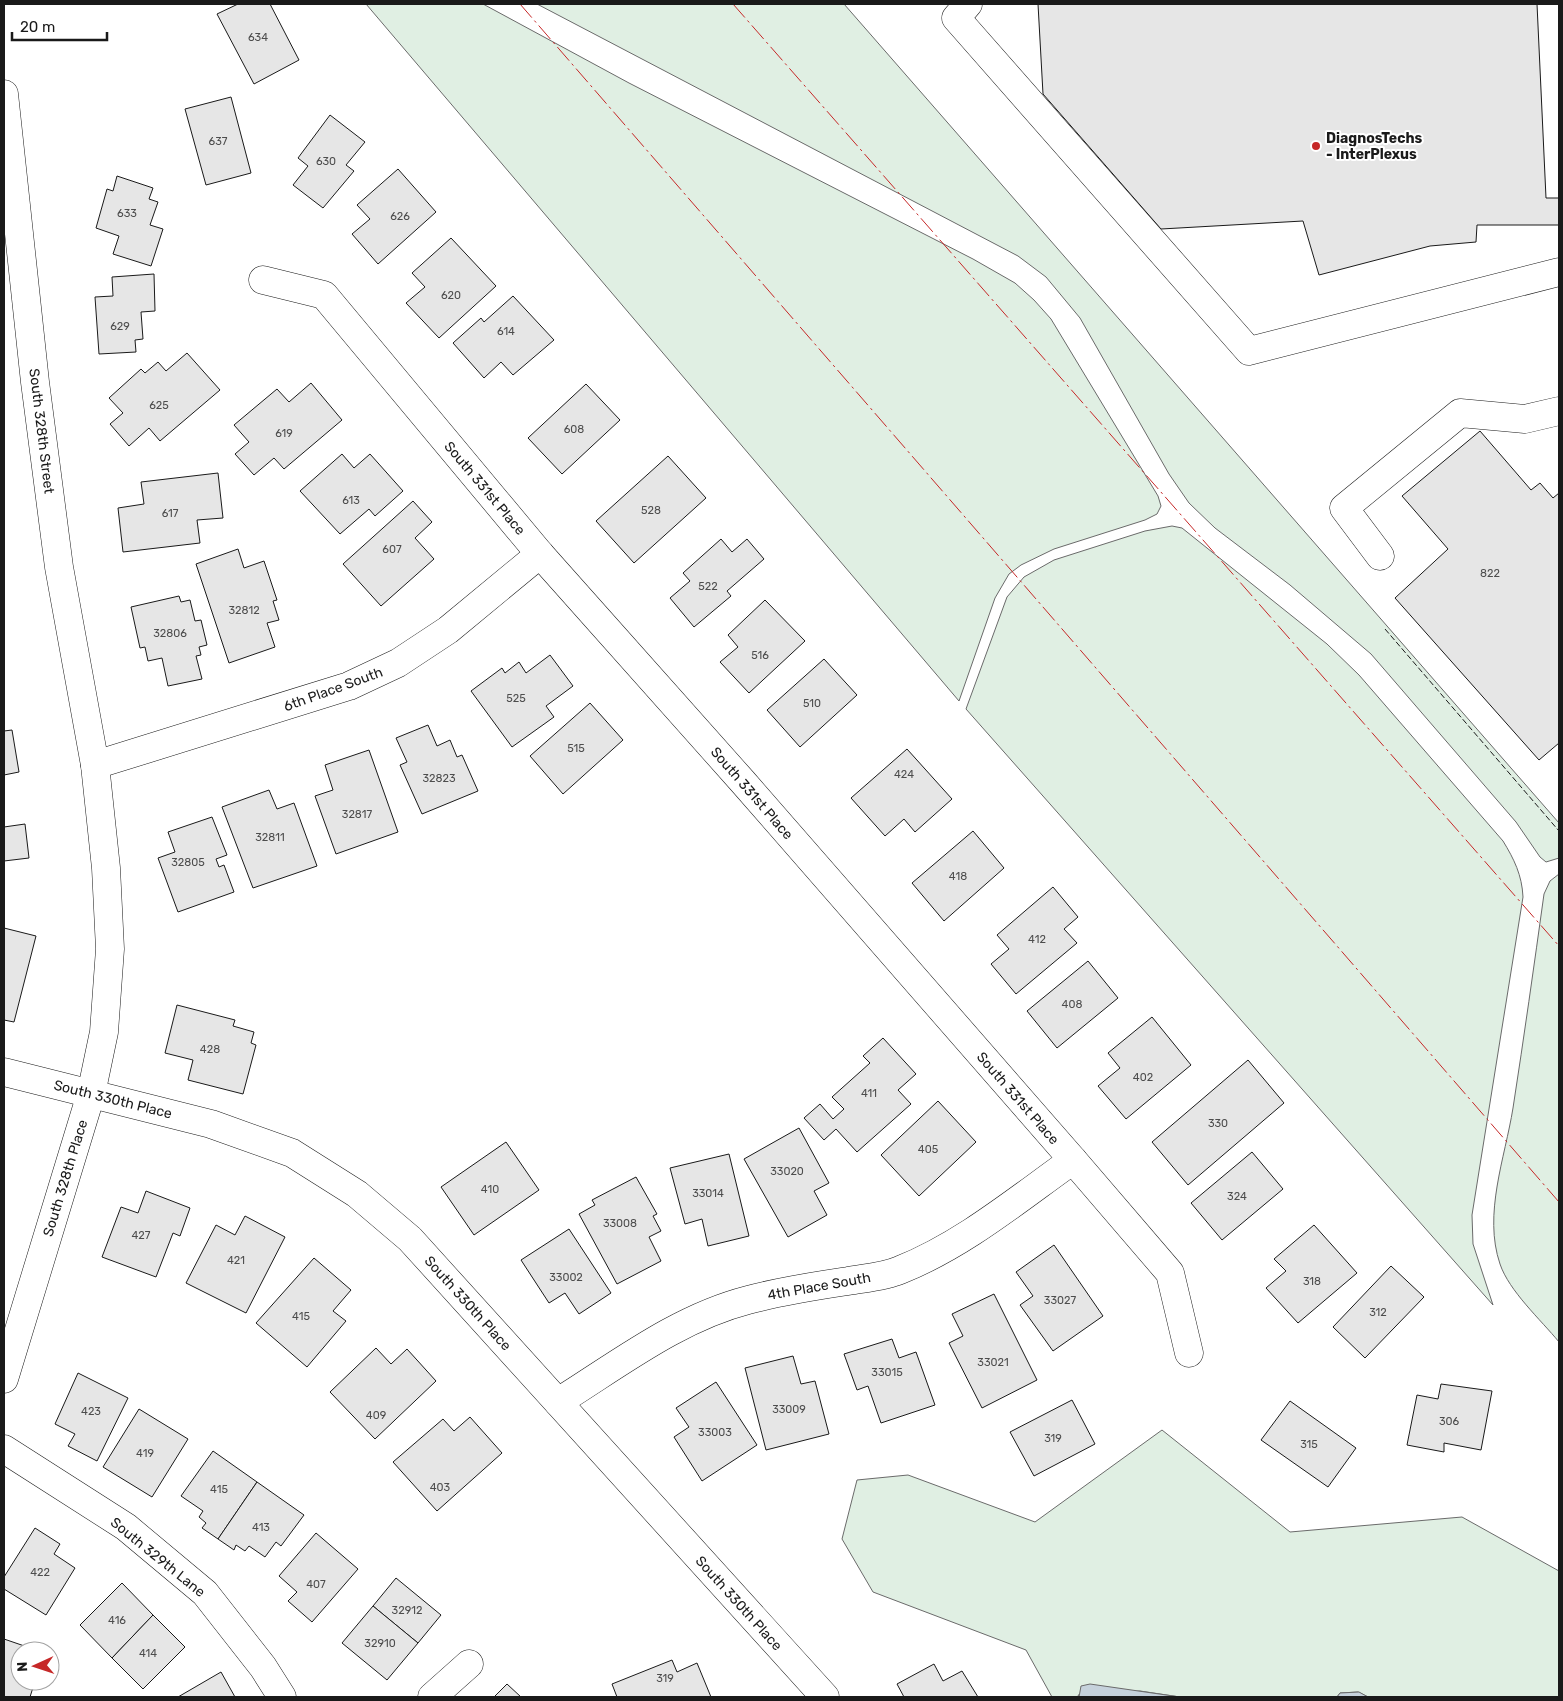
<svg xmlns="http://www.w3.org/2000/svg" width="1563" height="1701" font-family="Rubik,sans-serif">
<rect width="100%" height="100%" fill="#fff"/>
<g fill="#e0efe3" stroke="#6a6a6a">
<path d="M366,4H483L629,83L973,259L1015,283L1034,300L1051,319L1158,496L1161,506L1157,514L1145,520L1054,549L1021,565L1009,574L995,598L959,701Z"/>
<path d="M537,4H844L1559,823V858L1546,862L1540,857L1516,822L1371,654L1290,585L1215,528L1189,503L1169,474L1080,318L1046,277L1018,256Z"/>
<path d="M1172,526L1182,528L1327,644L1359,675L1503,841C1514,859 1522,875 1523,897L1472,1215L1473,1244L1493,1305L966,709L1007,597L1024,577L1054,560L1145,531Z"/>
<path d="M1559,874V1342C1541,1320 1509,1291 1500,1264C1483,1214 1505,1158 1513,1108C1524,1037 1534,966 1544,894L1550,881Z"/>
<path d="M1162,1430L1290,1532L1462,1517L1559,1571V1697H1368L1358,1692L1340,1693L1337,1697H1180L1140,1691L1078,1695L1079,1697H1052L1026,1650L873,1592L842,1539L857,1480L908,1475L1035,1522Z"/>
</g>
<g fill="#c6d2dc" stroke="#6a6a6a">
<path d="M1090,1684L1180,1697H1079L1081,1686Z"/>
<path d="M1359,1692L1368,1697H1337L1340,1693Z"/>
</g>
<g fill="#e6e6e6" stroke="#1a1a1a">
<path d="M238,4H270L299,60L254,84L217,14Z"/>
<path d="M1038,4H1537L1546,198H1559V225H1477L1476,242L1430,246L1319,275L1303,221L1161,229L1043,94Z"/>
<path d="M231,97L251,173L206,185L185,109Z"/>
<path d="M330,115L365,142L346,165L354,171L323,208L293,185L308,166L298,158Z"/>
<path d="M398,169L436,212L378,264L352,234L370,219L357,205Z"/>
<path d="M117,176L153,188L149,199L158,202L150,225L163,229L151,266L113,254L119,236L96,228L107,189L113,191Z"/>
<path d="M451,238L496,286L439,338L406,303L425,287L412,273Z"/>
<path d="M154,274L155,311L141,312L143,339L135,340L136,352L99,354L95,297L113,296L112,277Z"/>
<path d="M513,296L554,340L513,375L501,362L484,378L453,343L481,318L484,322Z"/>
<path d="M187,353L220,390L160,441L149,428L129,446L110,424L123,413L109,398L141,369L145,373L158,362L166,371Z"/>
<path d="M311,383L342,420L284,469L274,458L254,475L235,454L249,442L234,425L277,389L289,402Z"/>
<path d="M586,384L620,420L562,474L528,438Z"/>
<path d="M1480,431L1531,490L1540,483L1553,498L1559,493V743L1539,760L1395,598L1448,549L1402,496Z"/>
<path d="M342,454L354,468L370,454L403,491L375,516L369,509L340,534L300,491Z"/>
<path d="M668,456L706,498L634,563L596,521Z"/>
<path d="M218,473L223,518L197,520L200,543L123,552L118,508L144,504L141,482Z"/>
<path d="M413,501L432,522L415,538L434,559L381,606L343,564Z"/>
<path d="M721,539L732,552L747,539L764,559L727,591L731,596L694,627L670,598L690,581L683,573Z"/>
<path d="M238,549L244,568L264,561L277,600L273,601L279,620L267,623L275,647L229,663L196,564Z"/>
<path d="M179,596L181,602L190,600L195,621L201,620L207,645L199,647L201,655L196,656L202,679L168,686L162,658L148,661L145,647L140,648L131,607Z"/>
<path d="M765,600L805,641L749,693L720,662L738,647L728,635Z"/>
<path d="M550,655L573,686L546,706L554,717L512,747L471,691L502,668L505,673L519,662L526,673Z"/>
<path d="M824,659L857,695L800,747L767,710Z"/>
<path d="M590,703L623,740L563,794L530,756Z"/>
<path d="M428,725L437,746L450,740L457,757L462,755L478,791L422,814L400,765L407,762L396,738Z"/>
<path d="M12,730L19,772L4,775V731Z"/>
<path d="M907,749L952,799L915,832L904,819L885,836L851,798Z"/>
<path d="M369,750L398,832L336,854L315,796L333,790L325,765Z"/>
<path d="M269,790L277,809L294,803L317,866L253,888L222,807Z"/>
<path d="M212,817L227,855L216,859L219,867L224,865L234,892L178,912L158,858L175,852L168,832Z"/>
<path d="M25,824L29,858L4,861V827Z"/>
<path d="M973,831L1004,868L944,921L912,883Z"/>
<path d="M1053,887L1078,917L1064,929L1077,943L1016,994L991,964L1009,949L997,935Z"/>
<path d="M4,928L36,936L14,1022L4,1020Z"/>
<path d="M1088,961L1118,998L1057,1048L1027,1011Z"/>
<path d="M177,1005L235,1020L233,1026L254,1032L251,1043L256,1045L243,1094L188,1080L193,1060L165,1053Z"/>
<path d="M1152,1017L1191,1065L1126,1119L1098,1086L1120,1068L1108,1053Z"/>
<path d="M883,1038L916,1074L898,1090L911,1104L857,1152L836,1129L824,1140L804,1118L820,1104L833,1119L844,1109L832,1097L870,1063L863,1056Z"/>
<path d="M1248,1060L1284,1103L1188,1185L1152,1142Z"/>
<path d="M938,1101L976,1142L919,1196L881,1155Z"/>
<path d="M799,1128L829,1183L814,1191L827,1215L788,1237L744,1159Z"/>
<path d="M506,1142L539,1190L474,1235L441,1187Z"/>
<path d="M1252,1152L1283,1189L1222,1240L1191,1203Z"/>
<path d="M729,1154L749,1236L708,1246L702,1219L685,1224L670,1168Z"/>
<path d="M636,1177L657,1214L653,1216L661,1231L649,1237L661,1261L617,1284L579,1214L595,1205L592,1200Z"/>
<path d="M146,1191L190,1208L180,1236L173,1233L156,1277L102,1257L121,1207L138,1213Z"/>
<path d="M245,1216L285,1237L246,1313L186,1283L216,1225L235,1235Z"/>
<path d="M1314,1225L1357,1273L1298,1323L1266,1288L1286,1271L1274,1259Z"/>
<path d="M569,1229L611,1293L579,1314L565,1293L549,1303L521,1260Z"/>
<path d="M1054,1245L1103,1316L1053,1351L1020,1305L1033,1296L1016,1272Z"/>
<path d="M314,1258L351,1290L333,1311L346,1321L307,1367L256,1323Z"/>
<path d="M1391,1266L1424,1297L1365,1358L1333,1327Z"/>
<path d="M994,1294L1037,1380L982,1408L949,1343L963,1336L952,1314Z"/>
<path d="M892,1339L899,1358L916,1352L935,1405L881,1423L868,1386L857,1390L844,1354Z"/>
<path d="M376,1348L391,1364L407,1349L436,1381L375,1439L330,1392Z"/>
<path d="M793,1356L801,1384L815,1381L829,1434L766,1450L745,1368Z"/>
<path d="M78,1373L128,1398L97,1461L68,1446L75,1434L55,1424Z"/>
<path d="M716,1382L757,1445L702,1481L674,1437L689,1427L676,1408Z"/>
<path d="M1441,1384L1492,1391L1481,1450L1444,1443V1452L1407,1445L1417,1395L1438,1399Z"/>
<path d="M1072,1400L1095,1444L1034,1476L1010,1432Z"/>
<path d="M1290,1401L1356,1448L1328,1487L1261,1440Z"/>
<path d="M139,1409L188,1439L152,1497L103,1467Z"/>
<path d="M470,1417L502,1453L437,1511L393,1462L443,1419L454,1431Z"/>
<path d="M213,1451L257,1482L218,1539L202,1528L206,1523L199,1517L203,1511L181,1496Z"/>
<path d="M257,1482L304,1515L281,1546L276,1542L265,1557L249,1546L245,1551L236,1545L234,1550L218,1539Z"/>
<path d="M35,1528L60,1544L54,1554L75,1568L46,1615L4,1589V1577Z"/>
<path d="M316,1533L358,1569L312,1622L288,1601L297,1592L279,1576Z"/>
<path d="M396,1578L441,1615L418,1643L373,1606Z"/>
<path d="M122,1583L153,1615L112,1658L80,1625Z"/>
<path d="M373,1606L418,1643L387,1680L342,1643Z"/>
<path d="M153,1615L185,1647L143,1689L112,1658Z"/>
<path d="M4,1639L39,1651H20V1681H35L30,1697H4Z"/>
<path d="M672,1660L677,1672L697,1663L711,1697H617L612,1684Z"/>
<path d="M934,1664L943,1681L962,1671L978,1697H904L897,1684Z"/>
<path d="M221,1672L235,1697H178Z"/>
<path d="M507,1684L521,1697H494Z"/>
</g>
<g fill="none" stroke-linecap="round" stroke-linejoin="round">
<g stroke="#1a1a1a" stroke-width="29">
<g id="minor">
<path d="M968,4L956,18L1249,351L1559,272"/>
<path d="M4,94L35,382L59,567L95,765L106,868L110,949L104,1032L91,1094L4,1379"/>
<path d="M263,280L324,295L540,554L743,782L1073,1160L1170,1273L1189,1353"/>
<path d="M1380,556L1344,508L1460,413L1525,419L1559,411"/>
<path d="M95,765L349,686L398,663L448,630L540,554"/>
<path d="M4,1072L211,1124L292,1153L357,1194L410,1239L825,1697"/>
<path d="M558,1402C619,1364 678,1318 748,1300C781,1291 815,1286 848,1281C865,1278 884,1277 900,1270C963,1245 1018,1199 1073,1160"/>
<path d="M4,1449L126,1527L205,1593L263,1667L282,1697"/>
<path d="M432,1697L469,1664"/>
</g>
</g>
<use href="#minor" stroke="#fff" stroke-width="28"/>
<path stroke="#1a1a1a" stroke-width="1" stroke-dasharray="6 2.5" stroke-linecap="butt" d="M1385,629L1559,831"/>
<g stroke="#c62828" stroke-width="1" stroke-dasharray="18 4 2.5 4" stroke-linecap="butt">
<path d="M520,4L1559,1202"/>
<path d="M733,4L1559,946"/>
</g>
</g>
<circle fill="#c62828" stroke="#fff" stroke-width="2" cx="1316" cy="146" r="5"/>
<g text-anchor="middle" stroke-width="4" stroke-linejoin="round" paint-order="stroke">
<g font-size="11" fill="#4d4d4d">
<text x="258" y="41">634</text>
<text x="218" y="145">637</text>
<text x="326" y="165">630</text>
<text x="127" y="217">633</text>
<text x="400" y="220">626</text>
<text x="451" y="299">620</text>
<text x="120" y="330">629</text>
<text x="506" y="335">614</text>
<text x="159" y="409">625</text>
<text x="574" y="433">608</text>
<text x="284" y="437">619</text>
<text x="351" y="504">613</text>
<text x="651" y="514">528</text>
<text x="170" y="517">617</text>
<text x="392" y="553">607</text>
<text x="1490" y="577">822</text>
<text x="708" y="590">522</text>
<text x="244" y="614">32812</text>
<text x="170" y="637">32806</text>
<text x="760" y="659">516</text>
<text x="516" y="702">525</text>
<text x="812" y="707">510</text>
<text x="576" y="752">515</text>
<text x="904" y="778">424</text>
<text x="439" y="782">32823</text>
<text x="357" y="818">32817</text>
<text x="270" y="841">32811</text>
<text x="188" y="866">32805</text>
<text x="958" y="880">418</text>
<text x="1037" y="943">412</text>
<text x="1072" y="1008">408</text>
<text x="210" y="1053">428</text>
<text x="1143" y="1081">402</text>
<text x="869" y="1097">411</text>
<text x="1218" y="1127">330</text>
<text x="928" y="1153">405</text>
<text x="787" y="1175">33020</text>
<text x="490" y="1193">410</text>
<text x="708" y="1197">33014</text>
<text x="1237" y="1200">324</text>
<text x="620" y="1227">33008</text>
<text x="141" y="1239">427</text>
<text x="236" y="1264">421</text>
<text x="566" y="1281">33002</text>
<text x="1312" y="1285">318</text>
<text x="1060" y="1304">33027</text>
<text x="1378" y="1316">312</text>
<text x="301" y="1320">415</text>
<text x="993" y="1366">33021</text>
<text x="887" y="1376">33015</text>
<text x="789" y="1413">33009</text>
<text x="91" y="1415">423</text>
<text x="376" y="1419">409</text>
<text x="1449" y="1425">306</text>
<text x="715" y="1436">33003</text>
<text x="1053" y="1442">319</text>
<text x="1309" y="1448">315</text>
<text x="145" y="1457">419</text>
<text x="440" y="1491">403</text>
<text x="219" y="1493">415</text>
<text x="261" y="1531">413</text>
<text x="40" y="1576">422</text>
<text x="316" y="1588">407</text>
<text x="407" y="1614">32912</text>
<text x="117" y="1624">416</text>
<text x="380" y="1647">32910</text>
<text x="148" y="1657">414</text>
<text x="665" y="1682">319</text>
</g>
<g font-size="14" font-weight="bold" fill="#1a1a1a" stroke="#fff" text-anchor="start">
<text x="1326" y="143">DiagnosTechs<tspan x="1326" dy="16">- InterPlexus</tspan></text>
</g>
<g font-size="14" fill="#1a1a1a" stroke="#fff">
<text transform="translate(42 431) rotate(83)" y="5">South 328th Street</text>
<text transform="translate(485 488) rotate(50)" y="5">South 331st Place</text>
<text transform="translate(333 689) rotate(-20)" y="5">6th Place South</text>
<text transform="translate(752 793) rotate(49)" y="5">South 331st Place</text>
<text transform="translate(1018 1098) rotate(49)" y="5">South 331st Place</text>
<text transform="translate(113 1099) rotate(14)" y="5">South 330th Place</text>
<text transform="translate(65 1178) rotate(-73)" y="5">South 328th Place</text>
<text transform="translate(819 1286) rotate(-10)" y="5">4th Place South</text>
<text transform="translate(468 1303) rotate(48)" y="5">South 330th Place</text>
<text transform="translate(158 1557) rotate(39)" y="5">South 329th Lane</text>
<text transform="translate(739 1603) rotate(48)" y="5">South 330th Place</text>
</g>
</g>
<rect width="1563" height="1701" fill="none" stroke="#1a1a1a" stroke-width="10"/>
<g transform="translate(35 1666) rotate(267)"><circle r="24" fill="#ffffff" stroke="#a3a3a3"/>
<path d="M0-4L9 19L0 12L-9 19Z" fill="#c62828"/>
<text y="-8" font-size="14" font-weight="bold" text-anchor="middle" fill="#1a1a1a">N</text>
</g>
<path d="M12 32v8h95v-8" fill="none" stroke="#1a1a1a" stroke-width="2.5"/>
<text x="20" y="32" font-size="15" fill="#1a1a1a" stroke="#ffffff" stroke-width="4" paint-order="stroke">20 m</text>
</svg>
